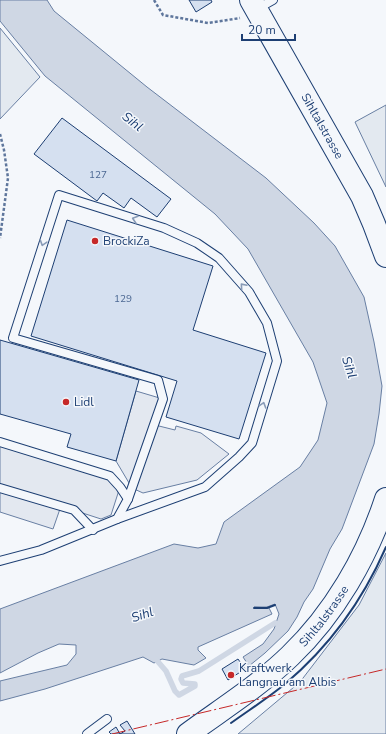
<svg xmlns="http://www.w3.org/2000/svg" width="386" height="734" font-family="'Nunito Sans',sans-serif">
<rect width="100%" height="100%" fill="#f4f7fb"/>
<g fill="#e3e9f0" stroke="#687fa3">
<path d="M0,28L40,77L0,119Z"/>
<path d="M386,105V187L355,122Z"/>
<path d="M386,553V734H238L300,682L359,605Z"/>
</g>
<g fill="#e3e8f0" stroke="#687fa3">
<path d="M136,391L163,399L155,425L175,430L176,426L201,433L229,454L197,480L143,493L132,488L116,461Z"/>
<path d="M0,442L110,476L120,487L111,515L101,519L61,506L53,529L0,512Z"/>
</g>
<path fill="#cfd7e4" stroke="#687fa3" d="M0,0H47L54,11L147,87L266,178L314,223L335,246L364,297L374,342L382,386L379,414L374,444L342,529L330,549L313,589L304,602L297,617L288,631L265,653L249,666L243,657L263,644L274,629L279,614L275,604L267,607H254L269,608L272,614L198,647V650L206,658L194,665L162,659L154,663L143,657L45,689L0,701V681L67,665L76,654V645L59,644L38,653L0,673V609L174,544L198,548L216,544L224,522L300,467L318,440L327,403L313,362L248,249L215,214L45,76L0,21Z"/>
<g fill="none" stroke-linecap="round" stroke-linejoin="round">
<path stroke="#cfd7e4" stroke-width="5.5" d="M153,656L166,671L175,691L179,695L195,686V684L183,683L181,679L182,676L199,671L275,623"/>
</g>
<g fill="#d5e0f0" stroke="#1d3f73">
<path d="M189,0H211L212,2L196,12Z"/>
<path d="M62,118L171,199L157,217L131,198L124,208L103,193L97,201L34,154Z"/>
<path d="M67,220L213,266L193,330L266,353L239,439L166,417L177,381L31,336Z"/>
<path d="M0,340L139,380L116,461L67,447L71,434L0,414Z"/>
<path d="M238,659L245,669L228,680L222,669Z"/>
<path d="M127,721L135,734H111L109,732L116,727L120,734L125,731L120,725Z"/>
</g>
<g fill="none" stroke-linecap="round" stroke-linejoin="round">
<g stroke="#1d3f73" stroke-width="10">
<g id="service">
<path d="M257,9L273,0"/>
<path d="M0,442L110,476L120,487L128,499L117,519L41,550L0,561"/>
<path d="M0,488L74,510L93,530"/>
<path d="M117,519L205,487L239,457L252,443L277,361L267,323L249,292L219,258L197,243L164,228L59,195L13,338L158,380L163,399L128,499"/>
<path d="M87,734L107,719"/>
</g>
</g>
<g stroke="#1d3f73" stroke-width="24">
<g id="primary">
<path id="s1" d="M251,0L362,196L374,224L386,256"/>
<path id="s2" d="M188,734C222,709 259,686 290,656C334,614 367,557 386,499"/>
</g>
</g>
<g stroke="#5e769c" stroke-width="2.5" stroke-dasharray="3 2" stroke-linecap="butt">
<path d="M154,0L163,15L208,23L240,18"/>
<path d="M0,134L4,150L8,178L0,238"/>
</g>
<use href="#service" stroke="#f4f7fb" stroke-width="8"/>
<use href="#primary" stroke="#f4f7fb" stroke-width="22"/>
<g stroke="#1d3f73" stroke-width="2">
<path d="M254,608H267L275,605"/>
<path d="M231,723C249,710 268,698 285,684C329,647 363,600 386,547"/>
</g>
<path stroke="#c62828" stroke-width="1" stroke-dasharray="14 3 2 3" stroke-linecap="butt" d="M112,734L386,669"/>
</g>
<defs><path id="oneway-chevron" d="M-2-3.5L2.5 0L-2 3.5" fill="none" stroke-width="1.6" stroke-linecap="round" stroke-linejoin="round"/></defs>
<g stroke="#889bb7">
<use href="#oneway-chevron" transform="translate(135 219) rotate(-162)"/>
<use href="#oneway-chevron" transform="translate(43 243) rotate(108)"/>
<use href="#oneway-chevron" transform="translate(243 286) rotate(-131)"/>
<use href="#oneway-chevron" transform="translate(263 405) rotate(-73)"/>
</g>
<g fill="#c62828" stroke="#f4f7fb" stroke-width="1.5">
<circle cx="95" cy="241" r="4"/>
<circle cx="66" cy="402" r="4"/>
<circle cx="231" cy="675" r="4"/>
</g>
<g text-anchor="middle" stroke-width="3" stroke-linejoin="round" paint-order="stroke">
<g font-size="10" fill="#4b6792">
<text x="98" y="178">127</text>
<text x="123" y="302">129</text>
</g>
<g font-size="12" fill="#1d3f73" stroke="#f4f7fb">
<text dy="4" stroke="none"><textPath href="#s1" startOffset="145">Sihltalstrasse</textPath></text>
<text dy="4" stroke="none"><textPath href="#s2" startOffset="181">Sihltalstrasse</textPath></text>
</g>
<g font-size="12" fill="#1d3f73" stroke="#f4f7fb" text-anchor="start">
<text x="103" y="245">BrockiZa</text>
<text x="74" y="406">Lidl</text>
<text x="239" y="672">Kraftwerk<tspan x="239" dy="14">Langnau am Albis</tspan></text>
</g>
<g font-size="13" font-style="italic" fill="#1d3f73" stroke="#f4f7fb">
<text transform="translate(133 121) rotate(38)" y="5">Sihl</text>
<text transform="translate(350 367) rotate(72)" y="5">Sihl</text>
<text transform="translate(142 614) rotate(-18)" y="5">Sihl</text>
</g>
</g>
<path d="M242 34v6h53v-6" fill="none" stroke="#1d3f73" stroke-width="2"/>
<text x="248" y="34" font-size="12" fill="#1d3f73" stroke="#f4f7fb" stroke-width="3" paint-order="stroke">20 m</text>
</svg>
